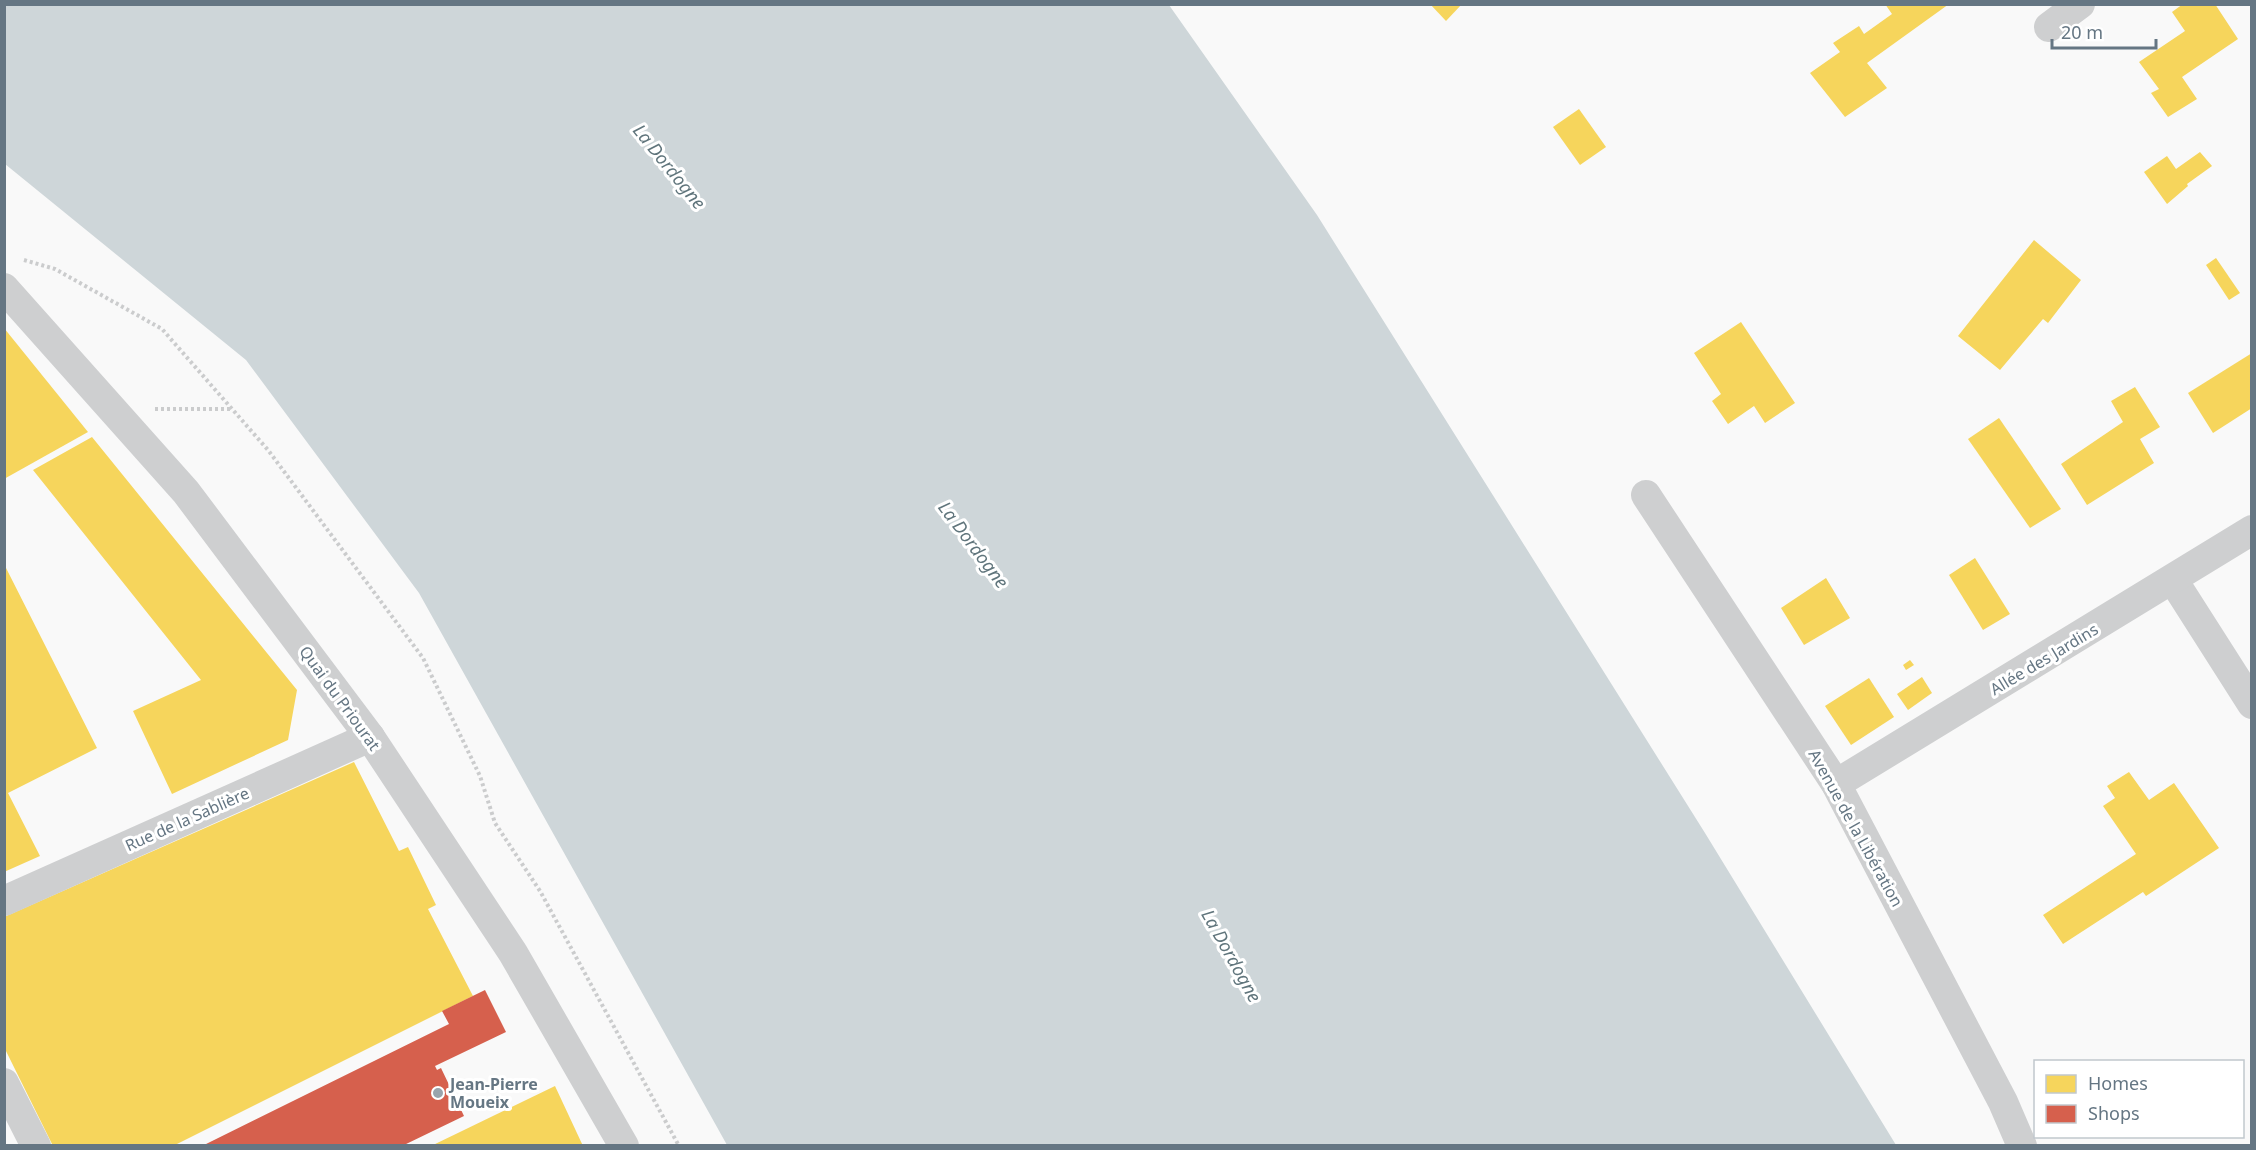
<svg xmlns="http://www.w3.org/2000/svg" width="2256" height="1150" font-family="'Noto Sans',sans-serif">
<rect width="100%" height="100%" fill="#f9f9f9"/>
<path fill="#ced6d9" d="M4,5H1169L1317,215L1705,833L1896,1145H727L419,593L246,360L5,164Z"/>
<g fill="#f6d55c">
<path d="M1430,4H1462L1446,21Z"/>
<path d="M1885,4H1949L1867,63L1887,88L1845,117L1810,73L1840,52L1833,43L1859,26L1864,34L1892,14Z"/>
<path d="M2183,4H2215L2238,39L2182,77L2197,99L2168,117L2151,93L2159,89L2139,62L2185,31L2172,12Z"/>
<path d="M1579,109L1606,147L1580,165L1553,127Z"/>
<path d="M2200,152L2212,166L2187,184L2188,186L2167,204L2144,172L2167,156L2176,169Z"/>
<path d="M2034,240L2081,280L2048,323L2043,319L2000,370L1958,336Z"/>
<path d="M2216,258L2240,293L2229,300L2206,265Z"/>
<path d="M1741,322L1795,403L1765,423L1754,406L1728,424L1712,401L1721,394L1694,353Z"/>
<path d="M4,328L88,432L4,479Z"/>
<path d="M2252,353V408L2213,433L2188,393Z"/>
<path d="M2135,387L2160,427L2140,439L2154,463L2087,505L2061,464L2123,422L2111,401Z"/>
<path d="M1999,418L2061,509L2030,528L1968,439Z"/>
<path d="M92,437L297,690L288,740L172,794L133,711L201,680L33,470Z"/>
<path d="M1975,558L2010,614L1983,630L1949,575Z"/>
<path d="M4,564L97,748L8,793L40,856L4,872Z"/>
<path d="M1826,578L1850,618L1804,645L1781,608Z"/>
<path d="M1910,660L1914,665L1906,670L1903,665Z"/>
<path d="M1922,677L1932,693L1908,710L1897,694Z"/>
<path d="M1869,678L1894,717L1851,745L1825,706Z"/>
<path d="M354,762L399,851L408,847L436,905L428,909L473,996L173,1146H53L4,1047V917Z"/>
<path d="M2129,772L2149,800L2174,783L2219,848L2146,896L2143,892L2063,944L2043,915L2136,854L2103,806L2115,798L2107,786Z"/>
<path d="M555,1086L583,1146H431Z"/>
</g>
<path fill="#d6604d" d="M485,990L506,1032L435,1066L437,1070L441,1068L464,1116L402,1146H202L449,1024L442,1011Z"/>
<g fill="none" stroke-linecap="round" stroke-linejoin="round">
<g stroke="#cbcccd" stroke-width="4" stroke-dasharray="3 3" stroke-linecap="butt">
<path d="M24,260L55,269L162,329L268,450L423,658L480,776L495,823L540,891L679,1146"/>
<path d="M155,409H231"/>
</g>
<g stroke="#cecfd0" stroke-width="30">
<path d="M2049,27L2080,4"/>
<path d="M4,288L186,492L370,737L513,953L624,1146"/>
<path d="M1646,495L1836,784L2003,1102L2022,1146"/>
<path d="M2173,580L2252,704"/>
<path d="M1836,784L2252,530"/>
<path d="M4,901L370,737"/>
<path d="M4,1083L36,1146"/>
</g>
</g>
<circle fill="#99a4ac" stroke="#fff" stroke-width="2" cx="438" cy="1093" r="6"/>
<g text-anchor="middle" stroke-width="6" stroke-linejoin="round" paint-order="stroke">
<g font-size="16" fill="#657683" stroke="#fff">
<text transform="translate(2044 659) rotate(-31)" y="6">Allée des Jardins</text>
<text transform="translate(340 698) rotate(54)" y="6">Quai du Priourat</text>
<text transform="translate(187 819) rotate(-24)" y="6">Rue de la Sablière</text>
<text transform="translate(1856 828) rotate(61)" y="6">Avenue de la Libération</text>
</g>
<g font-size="16" font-weight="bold" fill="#657683" stroke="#fff" text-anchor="start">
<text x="450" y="1090">Jean-Pierre<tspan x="450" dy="18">Moueix</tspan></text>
</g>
<g font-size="18" font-style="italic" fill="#60757c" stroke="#fff">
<text transform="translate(669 167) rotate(51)" y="6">La Dordogne</text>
<text transform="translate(973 545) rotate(53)" y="6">La Dordogne</text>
<text transform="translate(1231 956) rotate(61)" y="6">La Dordogne</text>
</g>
</g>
<rect width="2256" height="1150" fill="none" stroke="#657683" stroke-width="12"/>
<rect x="2034" y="1060" width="210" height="78" fill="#ffffff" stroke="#c1c8cd" stroke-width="1.5"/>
<rect x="2046" y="1075" width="30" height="18" fill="#f6d55c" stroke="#c1c8cd" stroke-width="1.5"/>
<text x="2088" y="1090" font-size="18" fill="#657683">Homes</text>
<rect x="2046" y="1105" width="30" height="18" fill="#d6604d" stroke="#c1c8cd" stroke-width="1.5"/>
<text x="2088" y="1120" font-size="18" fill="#657683">Shops</text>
<path d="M2052 39v9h104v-9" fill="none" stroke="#657683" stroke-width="3"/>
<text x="2061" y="39" font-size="18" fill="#657683" stroke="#ffffff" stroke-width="4.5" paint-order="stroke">20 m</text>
</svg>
